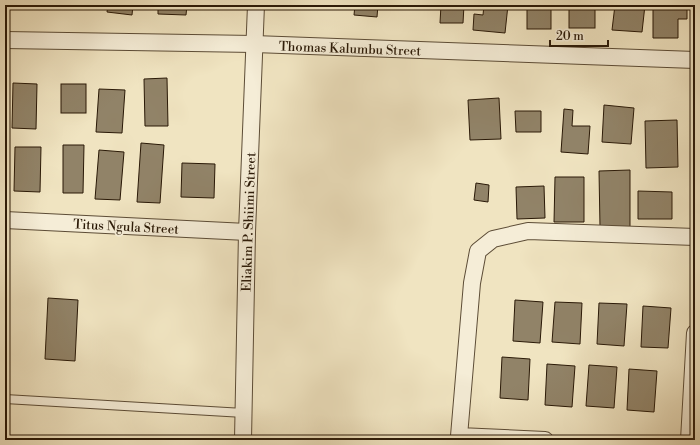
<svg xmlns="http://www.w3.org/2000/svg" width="700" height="445" font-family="'Libre Bodoni',serif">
<rect width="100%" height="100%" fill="#f0e4c1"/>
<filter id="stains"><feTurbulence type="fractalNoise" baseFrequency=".005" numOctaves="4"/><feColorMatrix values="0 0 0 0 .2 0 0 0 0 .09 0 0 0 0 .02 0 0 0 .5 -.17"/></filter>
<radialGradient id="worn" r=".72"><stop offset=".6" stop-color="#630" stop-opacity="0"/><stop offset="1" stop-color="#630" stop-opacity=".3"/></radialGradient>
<g fill="#918368" stroke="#2a1907">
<path d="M108,5H133L132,15L107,12Z"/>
<path d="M158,5H187L186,15L158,14Z"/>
<path d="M355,5H378L377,17L354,15Z"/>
<path d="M441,5H464L463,23H440Z"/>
<path d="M484,5H508L505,33L473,30L474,14L483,15Z"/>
<rect x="527" y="5" width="24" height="24"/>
<rect x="569" y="5" width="26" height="23"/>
<path d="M615,5H645L642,32L612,30Z"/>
<path d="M653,5H687V19H678V38H653Z"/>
<path d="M167,78L168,126H145L144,79Z"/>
<path d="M13,83L37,84L36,129L12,128Z"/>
<rect x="61" y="84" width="25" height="29"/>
<path d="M99,89L125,90L122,133L96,132Z"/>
<path d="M499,98L501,139L470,140L468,100Z"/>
<path d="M604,105L634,108L631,144L602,142Z"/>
<path d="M564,109L573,110L572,126H590L588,154L561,152Z"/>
<path d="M515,111H541V132H516Z"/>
<path d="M677,120L678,167L646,168L645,121Z"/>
<path d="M141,143L164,145L160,203L137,202Z"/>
<path d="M63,145H84L83,193H63Z"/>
<path d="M15,147H41L40,192L14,191Z"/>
<path d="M99,150L124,152L120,200L95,199Z"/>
<path d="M182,163L215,164L214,198L181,197Z"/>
<path d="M630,170V227H600L599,171Z"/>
<path d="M555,177H584V222H554Z"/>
<path d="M476,183L489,185L488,202L474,200Z"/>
<path d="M544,186L545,218L517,219L516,187Z"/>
<path d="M638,191L672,192V219H638Z"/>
<path d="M48,298L78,300L75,361L45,359Z"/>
<path d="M515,300L543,302L540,343L513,341Z"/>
<path d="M555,302L582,303L580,344L552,342Z"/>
<path d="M599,303L627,304L624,346L597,344Z"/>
<path d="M643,306L671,308L668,348L641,347Z"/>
<path d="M502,357L530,359L528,400L500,398Z"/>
<path d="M547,364L575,366L572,407L545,405Z"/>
<path d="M589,365L617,367L614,408L586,406Z"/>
<path d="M629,369L657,371L654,412L627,410Z"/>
</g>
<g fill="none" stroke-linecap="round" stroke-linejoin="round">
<g stroke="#5c4c36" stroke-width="10">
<path id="lane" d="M5,399L244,413"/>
</g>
<g stroke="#5c4c36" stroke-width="18">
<g id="street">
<path d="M5,40L254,44L695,60"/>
<path d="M5,220L247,232"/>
<path d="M243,440L247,232L256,5"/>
<path d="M545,440L459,436L472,283L478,251L493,239L528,231L695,237"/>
<path d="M689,440L695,333"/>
</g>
</g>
<use href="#lane" stroke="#f5edd7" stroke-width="8"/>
<use href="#street" stroke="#f5edd7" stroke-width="16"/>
</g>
<g text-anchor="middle" stroke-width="3.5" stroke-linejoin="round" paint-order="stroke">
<g font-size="13" fill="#2a1907" stroke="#f5edd7">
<text transform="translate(350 48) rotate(2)" y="5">Thomas Kalumbu Street</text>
<text transform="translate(248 222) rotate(-88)" y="5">Eliakim P. Shiimi Street</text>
<text transform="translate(126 226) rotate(3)" y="5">Titus Ngula Street</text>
</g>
</g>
<rect width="700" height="445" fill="none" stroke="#f0e4c1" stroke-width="20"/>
<rect x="6" y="6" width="688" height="433" fill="none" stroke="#2a1907" stroke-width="2"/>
<rect x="10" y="10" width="680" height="425" fill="none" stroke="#2a1907"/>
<path d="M550 40v6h58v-6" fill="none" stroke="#2a1907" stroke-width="2"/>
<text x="556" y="40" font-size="12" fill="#2a1907" stroke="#f5edd7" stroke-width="3" paint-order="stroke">20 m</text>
<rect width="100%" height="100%" filter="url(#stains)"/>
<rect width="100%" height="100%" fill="url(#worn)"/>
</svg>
